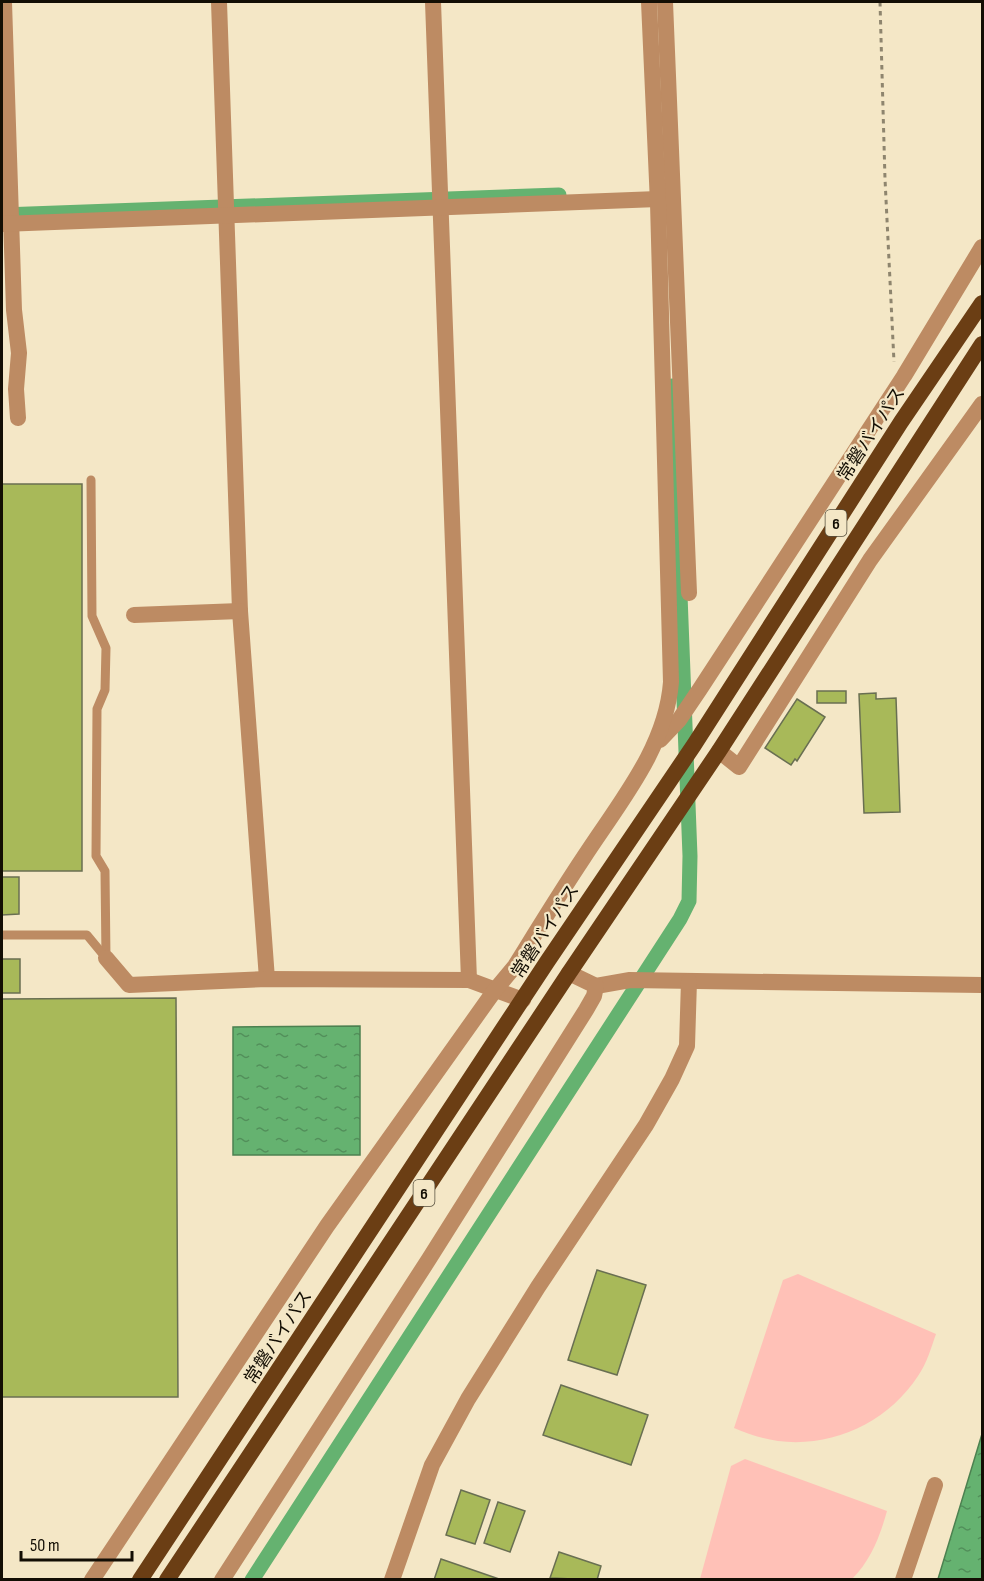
<svg xmlns="http://www.w3.org/2000/svg" width="984" height="1581" font-family="'Sofia Sans Condensed','Noto Sans JP',sans-serif">
<defs>
<pattern id="water-ripples" width="26" height="14" patternUnits="userSpaceOnUse" patternTransform="scale(1.5)"><rect width="26" height="14" fill="#65b270"/><path d="M2 4q2-2 4 0t4 0M15 11q2-2 4 0t4 0" fill="none" stroke="#528f5a"/></pattern>
</defs>
<rect width="100%" height="100%" fill="#f4e7c6"/>
<g fill="#ffc1b7">
<path d="M798,1274L936,1334C931,1348 927,1363 918,1376C888,1422 833,1448 778,1441C763,1439 748,1434 734,1428L783,1280Z"/>
<path d="M745,1459L887,1511C880,1536 871,1560 852,1579H700L731,1466Z"/>
</g>
<g fill="url(#water-ripples)" stroke="#4c8150" stroke-width="1.5">
<path d="M360,1026V1155H233V1027Z"/>
<path d="M982,1434V1579H938Z"/>
</g>
<g fill="none" stroke-linecap="round" stroke-linejoin="round">
<g stroke="#65b270" stroke-width="15">
<path d="M2,215L559,195"/>
<path d="M252,1580L680,919L689,901L690,856L672,386"/>
</g>
</g>
<g fill="#a8b959" stroke="#696f52" stroke-width="1.5">
<rect x="2" y="484" width="80" height="387"/>
<rect x="817" y="691" width="29" height="12"/>
<path d="M876,693V699L896,698L900,812L864,813L859,694Z"/>
<path d="M797,699L825,717L797,761L795,759L791,765L765,748Z"/>
<path d="M2,877H19V914L2,915Z"/>
<rect x="2" y="959" width="18" height="34"/>
<path d="M176,998L178,1397H2V999Z"/>
<path d="M597,1270L646,1285L617,1375L568,1360Z"/>
<path d="M561,1385L648,1415L631,1465L543,1435Z"/>
<path d="M461,1490L490,1500L475,1544L446,1535Z"/>
<path d="M498,1502L525,1511L510,1552L484,1543Z"/>
<path d="M559,1552L601,1566L597,1580L550,1578Z"/>
<path d="M441,1559L499,1579L434,1580Z"/>
</g>
<g fill="none" stroke-linecap="round" stroke-linejoin="round">
<path stroke="#8e856e" stroke-width="3" stroke-dasharray="4.5 4.5" stroke-linecap="butt" d="M880,2L885,179L894,362"/>
<g stroke="#bd8b63" stroke-width="9">
<path d="M91,480L92,616L106,648L105,690L97,709L96,856L105,871L106,958"/>
<path d="M2,935H87L106,958"/>
</g>
<g stroke="#bd8b63" stroke-width="16">
<path d="M4,2L14,310L19,353L16,389L18,418"/>
<path d="M219,2L240,611L267,979"/>
<path d="M433,2L469,980"/>
<path d="M665,2L689,593"/>
<path d="M2,224L658,199"/>
<path d="M134,615L240,611"/>
<path d="M660,740L679,720L700,689L904,376L982,247"/>
<path d="M719,751L739,767L870,560L982,404"/>
<path d="M106,958L129,985L267,979L469,980L523,1000"/>
<path d="M569,973L596,986L630,980L982,985"/>
<path d="M92,1580L327,1226L495,990L515,966C538,929 560,893 584,857C619,803 666,748 671,682L658,203L649,2"/>
<path d="M222,1580L429,1259L586,1010L594,996L596,986"/>
<path d="M392,1580L432,1465L468,1399L538,1287L646,1125L672,1079L687,1046L689,981"/>
<path d="M903,1580L935,1485"/>
</g>
<g stroke="#6b3e14" stroke-width="16">
<path d="M140,1580L547,962L694,745L901,422L982,303"/>
<path d="M167,1580L569,973L719,751L982,344"/>
</g>
</g>
<g text-anchor="middle" stroke-width="4.5" stroke-linejoin="round" paint-order="stroke">
<g fill="#f4e7c6" stroke="#564f3e" stroke-width="1.5">
<rect x="825.5" y="510" width="21" height="26" rx="4.5"/>
<rect x="413.5" y="1180" width="21" height="26" rx="4.5"/>
</g>
<g font-size="16" font-weight="bold" fill="#130e04">
<text x="836" y="529">6</text>
<text x="424" y="1199">6</text>
</g>
<g font-size="18" fill="#130e04" stroke="#f4e7c6">
<text transform="translate(871 434) rotate(-57)" y="6">常磐バイパス</text>
<text transform="translate(545 931) rotate(-57)" y="6">常磐バイパス</text>
<text transform="translate(278 1337) rotate(-57)" y="6">常磐バイパス</text>
</g>
</g>
<rect width="984" height="1581" fill="none" stroke="#130e04" stroke-width="6"/>
<path d="M21 1551v9h111v-9" fill="none" stroke="#130e04" stroke-width="3"/>
<text x="30" y="1551" font-size="18" fill="#130e04" stroke="#f4e7c6" stroke-width="4.5" paint-order="stroke">50 m</text>
</svg>
